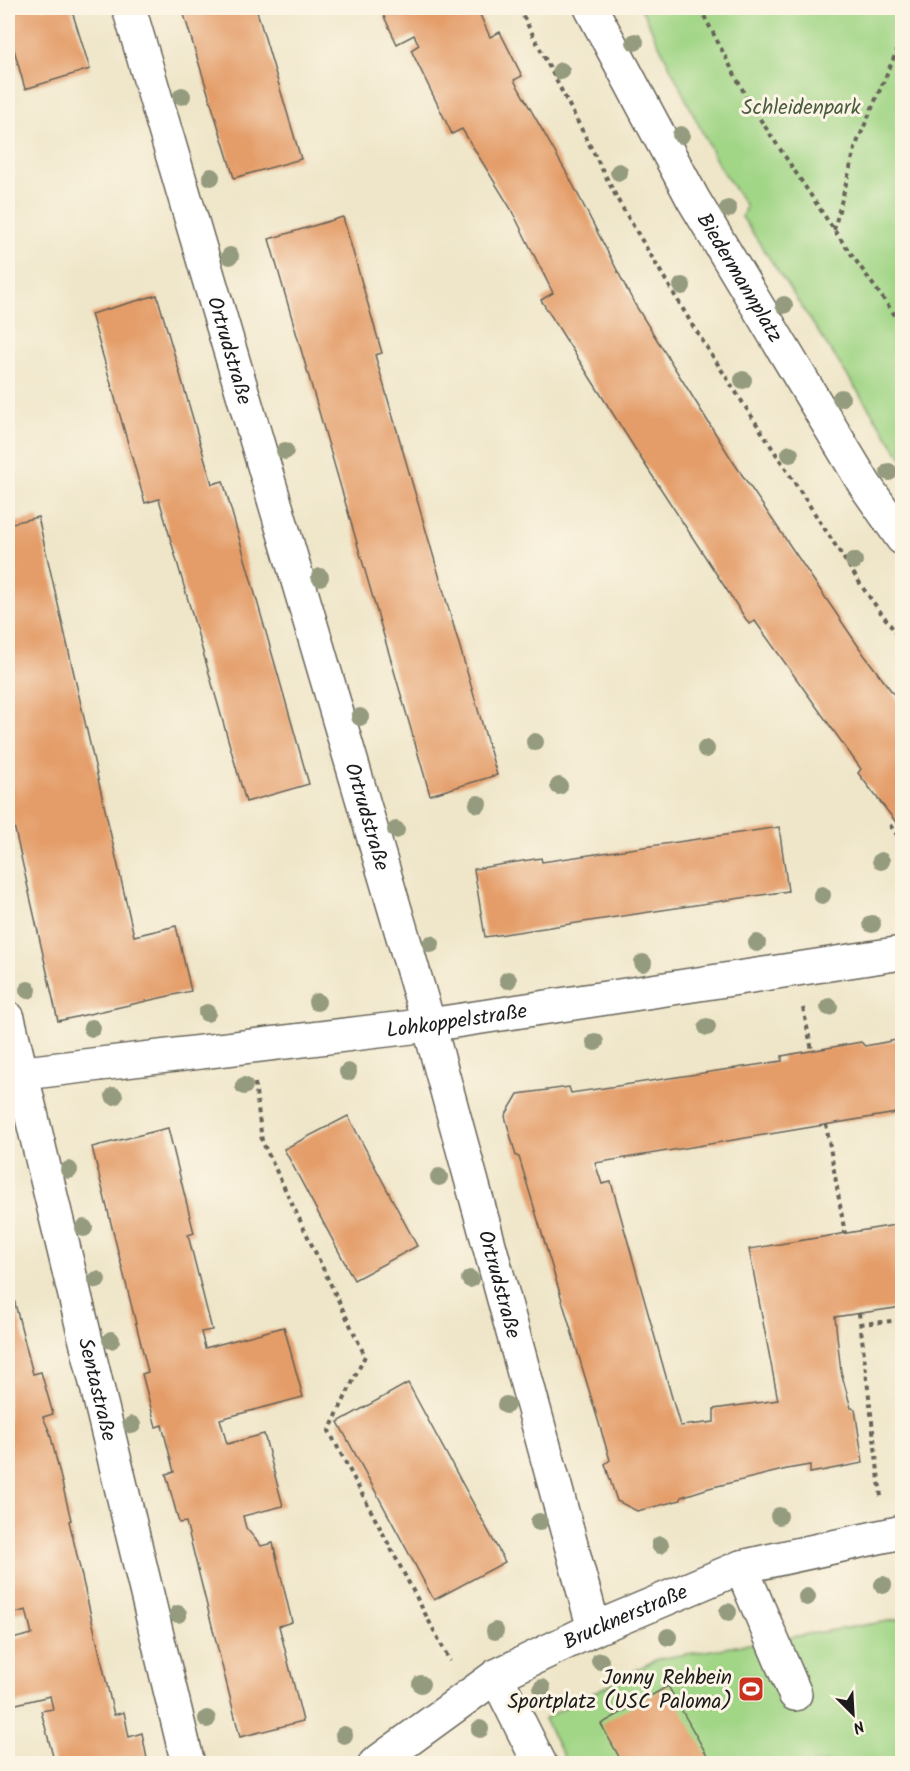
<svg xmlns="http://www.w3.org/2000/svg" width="910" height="1771" font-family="Kalam,sans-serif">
<rect width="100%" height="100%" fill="#fcf5e5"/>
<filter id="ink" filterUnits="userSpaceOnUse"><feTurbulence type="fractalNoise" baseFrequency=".0167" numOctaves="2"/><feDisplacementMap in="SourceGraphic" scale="12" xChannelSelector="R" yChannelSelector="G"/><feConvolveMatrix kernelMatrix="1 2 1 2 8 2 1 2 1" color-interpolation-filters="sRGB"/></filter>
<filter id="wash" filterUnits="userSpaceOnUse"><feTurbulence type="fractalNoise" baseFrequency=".008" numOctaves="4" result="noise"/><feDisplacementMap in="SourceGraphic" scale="24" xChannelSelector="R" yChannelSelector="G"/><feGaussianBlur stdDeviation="1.35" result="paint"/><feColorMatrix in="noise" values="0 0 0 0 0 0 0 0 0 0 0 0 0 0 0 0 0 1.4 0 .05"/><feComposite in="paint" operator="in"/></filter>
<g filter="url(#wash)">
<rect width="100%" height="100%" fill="#efe6c9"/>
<g fill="#a2d687" stroke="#5f7952" stroke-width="1.5">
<path d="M641,8H902V458L742,217L746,206L719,166Z"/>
<path d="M902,1619V1763H567L544,1719L657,1659Z"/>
</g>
<g id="blocks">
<g fill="#e49d69">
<path d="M8,8H71L90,69L25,89L8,28Z"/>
<path d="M182,8H256L301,159L234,178Z"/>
<path d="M380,8H477L490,37L500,32L522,76L514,80L570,179L634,303L732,460L865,656L902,705V830L858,773L861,769L755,621L749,624L644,463L541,300L553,293L511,209L462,129L452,134L411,50L419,45L414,35L397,44Z"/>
<path d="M343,217L382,353L375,355L497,775L430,795L269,239Z"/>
<path d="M157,295L212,484L223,481L309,784L246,802L159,499L145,503L91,314Z"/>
<path d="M38,517L134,936L176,926L191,991L58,1021L8,799V524Z"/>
<path d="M779,827L788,891L485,937L474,869L541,858L542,862Z"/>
<path d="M902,1039V1112L595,1163L602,1184L611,1182L680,1426L714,1422V1409L778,1400L749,1249L902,1224V1307L835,1317L841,1372L851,1408L855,1409L863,1463L810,1473V1465L787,1469L709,1488L681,1497V1500L637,1511L617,1501L605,1464L610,1460L519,1157L516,1156L505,1116L518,1094L569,1087L571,1093L782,1061V1056L861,1042L865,1046Z"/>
<path d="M348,1116L417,1246L354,1280L284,1149Z"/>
<path d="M168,1128L194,1233L188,1235L212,1330L201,1332L205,1348L284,1327L303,1397L220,1419L227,1444L264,1434L283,1506L243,1516L246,1528L261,1546L273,1543L292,1622L279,1626L303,1721L240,1737L186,1522L179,1523L166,1474L174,1472L162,1425L156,1427L142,1374L148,1372L92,1147Z"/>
<path d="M8,1276L33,1374L41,1372L53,1414L43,1417L50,1433L71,1520L69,1521L114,1715L124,1712L129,1737L142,1733L148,1764H55L41,1711L53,1709L50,1696L8,1706V1640L32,1634L26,1610L8,1615V1550L13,1549L9,1536L8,1537Z"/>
<path d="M408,1383L505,1562L434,1600L338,1422Z"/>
<path d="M668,1686L712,1764H623L601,1724Z"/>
</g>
</g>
</g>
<g filter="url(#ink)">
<use href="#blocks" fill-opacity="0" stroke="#666359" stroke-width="1.5"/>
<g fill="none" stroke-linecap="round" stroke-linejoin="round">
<g stroke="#666359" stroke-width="36">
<g id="minor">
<path id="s1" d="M129,8L429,1025L594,1629"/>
<path id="s2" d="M591,8L693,199L865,485L902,538"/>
<path id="s3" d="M8,1018L188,1764"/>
<path id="s4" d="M8,1075L429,1025L902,953"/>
<path d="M741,1567L795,1694"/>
<path d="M496,1676L540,1764"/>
<path id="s5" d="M375,1764L496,1676L594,1629L741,1567L902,1532"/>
</g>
</g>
<g stroke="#666359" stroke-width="4" stroke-dasharray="4.5 4.5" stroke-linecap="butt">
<path d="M519,8L619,202L693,326L865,591L902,641"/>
<path d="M700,8L750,104L834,230L902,325"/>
<path d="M834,230L856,145L902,39"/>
<path d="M890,825L902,842"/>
<path d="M803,1008L812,1050"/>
<path d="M255,1083L262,1141L365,1356L329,1431L450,1661"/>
<path d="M826,1124L845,1234"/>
<path d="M859,1313L881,1497"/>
<path d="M860,1324L902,1320"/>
</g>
<use href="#minor" stroke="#fff" stroke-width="33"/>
</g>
<g fill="#959b7e">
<circle cx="635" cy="42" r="9"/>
<circle cx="561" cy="71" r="9"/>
<circle cx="182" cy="96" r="9"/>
<circle cx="681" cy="135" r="9"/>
<circle cx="619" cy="172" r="9"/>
<circle cx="211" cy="177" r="9"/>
<circle cx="728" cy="209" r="9"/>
<circle cx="230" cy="256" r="9"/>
<circle cx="682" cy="286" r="9"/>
<circle cx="784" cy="305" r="9"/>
<circle cx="743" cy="380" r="9"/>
<circle cx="841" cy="398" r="9"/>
<circle cx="285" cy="451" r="9"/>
<circle cx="790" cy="454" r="9"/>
<circle cx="889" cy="472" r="9"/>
<circle cx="854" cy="561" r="9"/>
<circle cx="320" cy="577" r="9"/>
<circle cx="360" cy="717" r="9"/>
<circle cx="535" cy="742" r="9"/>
<circle cx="706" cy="749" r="9"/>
<circle cx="559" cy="786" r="9"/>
<circle cx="478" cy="804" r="9"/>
<circle cx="396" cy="830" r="9"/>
<circle cx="881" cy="861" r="9"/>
<circle cx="822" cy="895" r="9"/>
<circle cx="872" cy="924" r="9"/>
<circle cx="757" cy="943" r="9"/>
<circle cx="431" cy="944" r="9"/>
<circle cx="643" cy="963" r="9"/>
<circle cx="508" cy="980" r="9"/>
<circle cx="28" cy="990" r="9"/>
<circle cx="317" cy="1002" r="9"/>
<circle cx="829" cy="1007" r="9"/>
<circle cx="207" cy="1013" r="9"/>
<circle cx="707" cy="1027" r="9"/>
<circle cx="92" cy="1028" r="9"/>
<circle cx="595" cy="1042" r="9"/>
<circle cx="348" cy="1072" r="9"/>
<circle cx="244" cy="1086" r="9"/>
<circle cx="114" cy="1096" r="9"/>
<circle cx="69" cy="1170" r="9"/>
<circle cx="439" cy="1177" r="9"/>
<circle cx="84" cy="1228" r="9"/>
<circle cx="470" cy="1279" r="9"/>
<circle cx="97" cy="1280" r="9"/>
<circle cx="111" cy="1340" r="9"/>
<circle cx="506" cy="1405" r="9"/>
<circle cx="132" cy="1425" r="9"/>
<circle cx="779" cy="1516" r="9"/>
<circle cx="539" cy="1522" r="9"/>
<circle cx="660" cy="1545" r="9"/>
<circle cx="883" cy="1585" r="9"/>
<circle cx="807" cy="1597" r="9"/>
<circle cx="728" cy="1612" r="9"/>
<circle cx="178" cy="1614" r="9"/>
<circle cx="495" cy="1631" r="9"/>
<circle cx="668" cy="1637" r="9"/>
<circle cx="600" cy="1661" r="9"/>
<circle cx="421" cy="1684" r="9"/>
<circle cx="542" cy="1688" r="9"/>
<circle cx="207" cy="1719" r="9"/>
<circle cx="480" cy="1729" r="9"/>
<circle cx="344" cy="1735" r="9"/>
</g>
</g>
<defs>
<g id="stadium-square" transform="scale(1.35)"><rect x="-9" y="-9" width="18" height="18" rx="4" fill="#c8321e" stroke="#fcf5e5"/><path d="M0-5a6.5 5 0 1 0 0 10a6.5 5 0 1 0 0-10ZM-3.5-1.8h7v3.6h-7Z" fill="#fff"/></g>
</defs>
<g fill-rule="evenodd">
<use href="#stadium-square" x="751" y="1689"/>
</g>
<g text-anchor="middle" stroke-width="6" stroke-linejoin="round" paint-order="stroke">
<g font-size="21" fill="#4b5d41" stroke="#fcf5e5">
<text x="801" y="114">Schleidenpark</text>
</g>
<g font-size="21" fill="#1c1c1c" stroke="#fcf5e5">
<text dy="7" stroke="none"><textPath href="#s2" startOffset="308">Biedermannplatz</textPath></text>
<text dy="7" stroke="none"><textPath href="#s1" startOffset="357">Ortrudstraße</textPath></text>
<text dy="7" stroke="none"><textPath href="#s1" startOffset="843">Ortrudstraße</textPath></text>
<text dy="7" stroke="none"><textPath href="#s4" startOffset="452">Lohkoppelstraße</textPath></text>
<text dy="7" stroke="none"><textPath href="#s1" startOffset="1329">Ortrudstraße</textPath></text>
<text dy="7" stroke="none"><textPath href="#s3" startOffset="382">Sentastraße</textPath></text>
<text dy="7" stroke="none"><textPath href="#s5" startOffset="292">Brucknerstraße</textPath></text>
</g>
<g font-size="21" fill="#1c1c1c" stroke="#fcf5e5" text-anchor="end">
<text x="732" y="1684">Jonny Rehbein<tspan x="732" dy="24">Sportplatz (USC Paloma)</tspan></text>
</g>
</g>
<rect width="910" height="1771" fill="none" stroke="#fcf5e5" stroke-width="30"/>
<g transform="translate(853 1714) rotate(156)" stroke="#fcf5e5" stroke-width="4.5" paint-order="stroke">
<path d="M0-4.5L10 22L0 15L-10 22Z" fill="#1c1c1c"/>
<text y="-9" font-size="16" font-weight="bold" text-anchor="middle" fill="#1c1c1c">N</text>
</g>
</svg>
